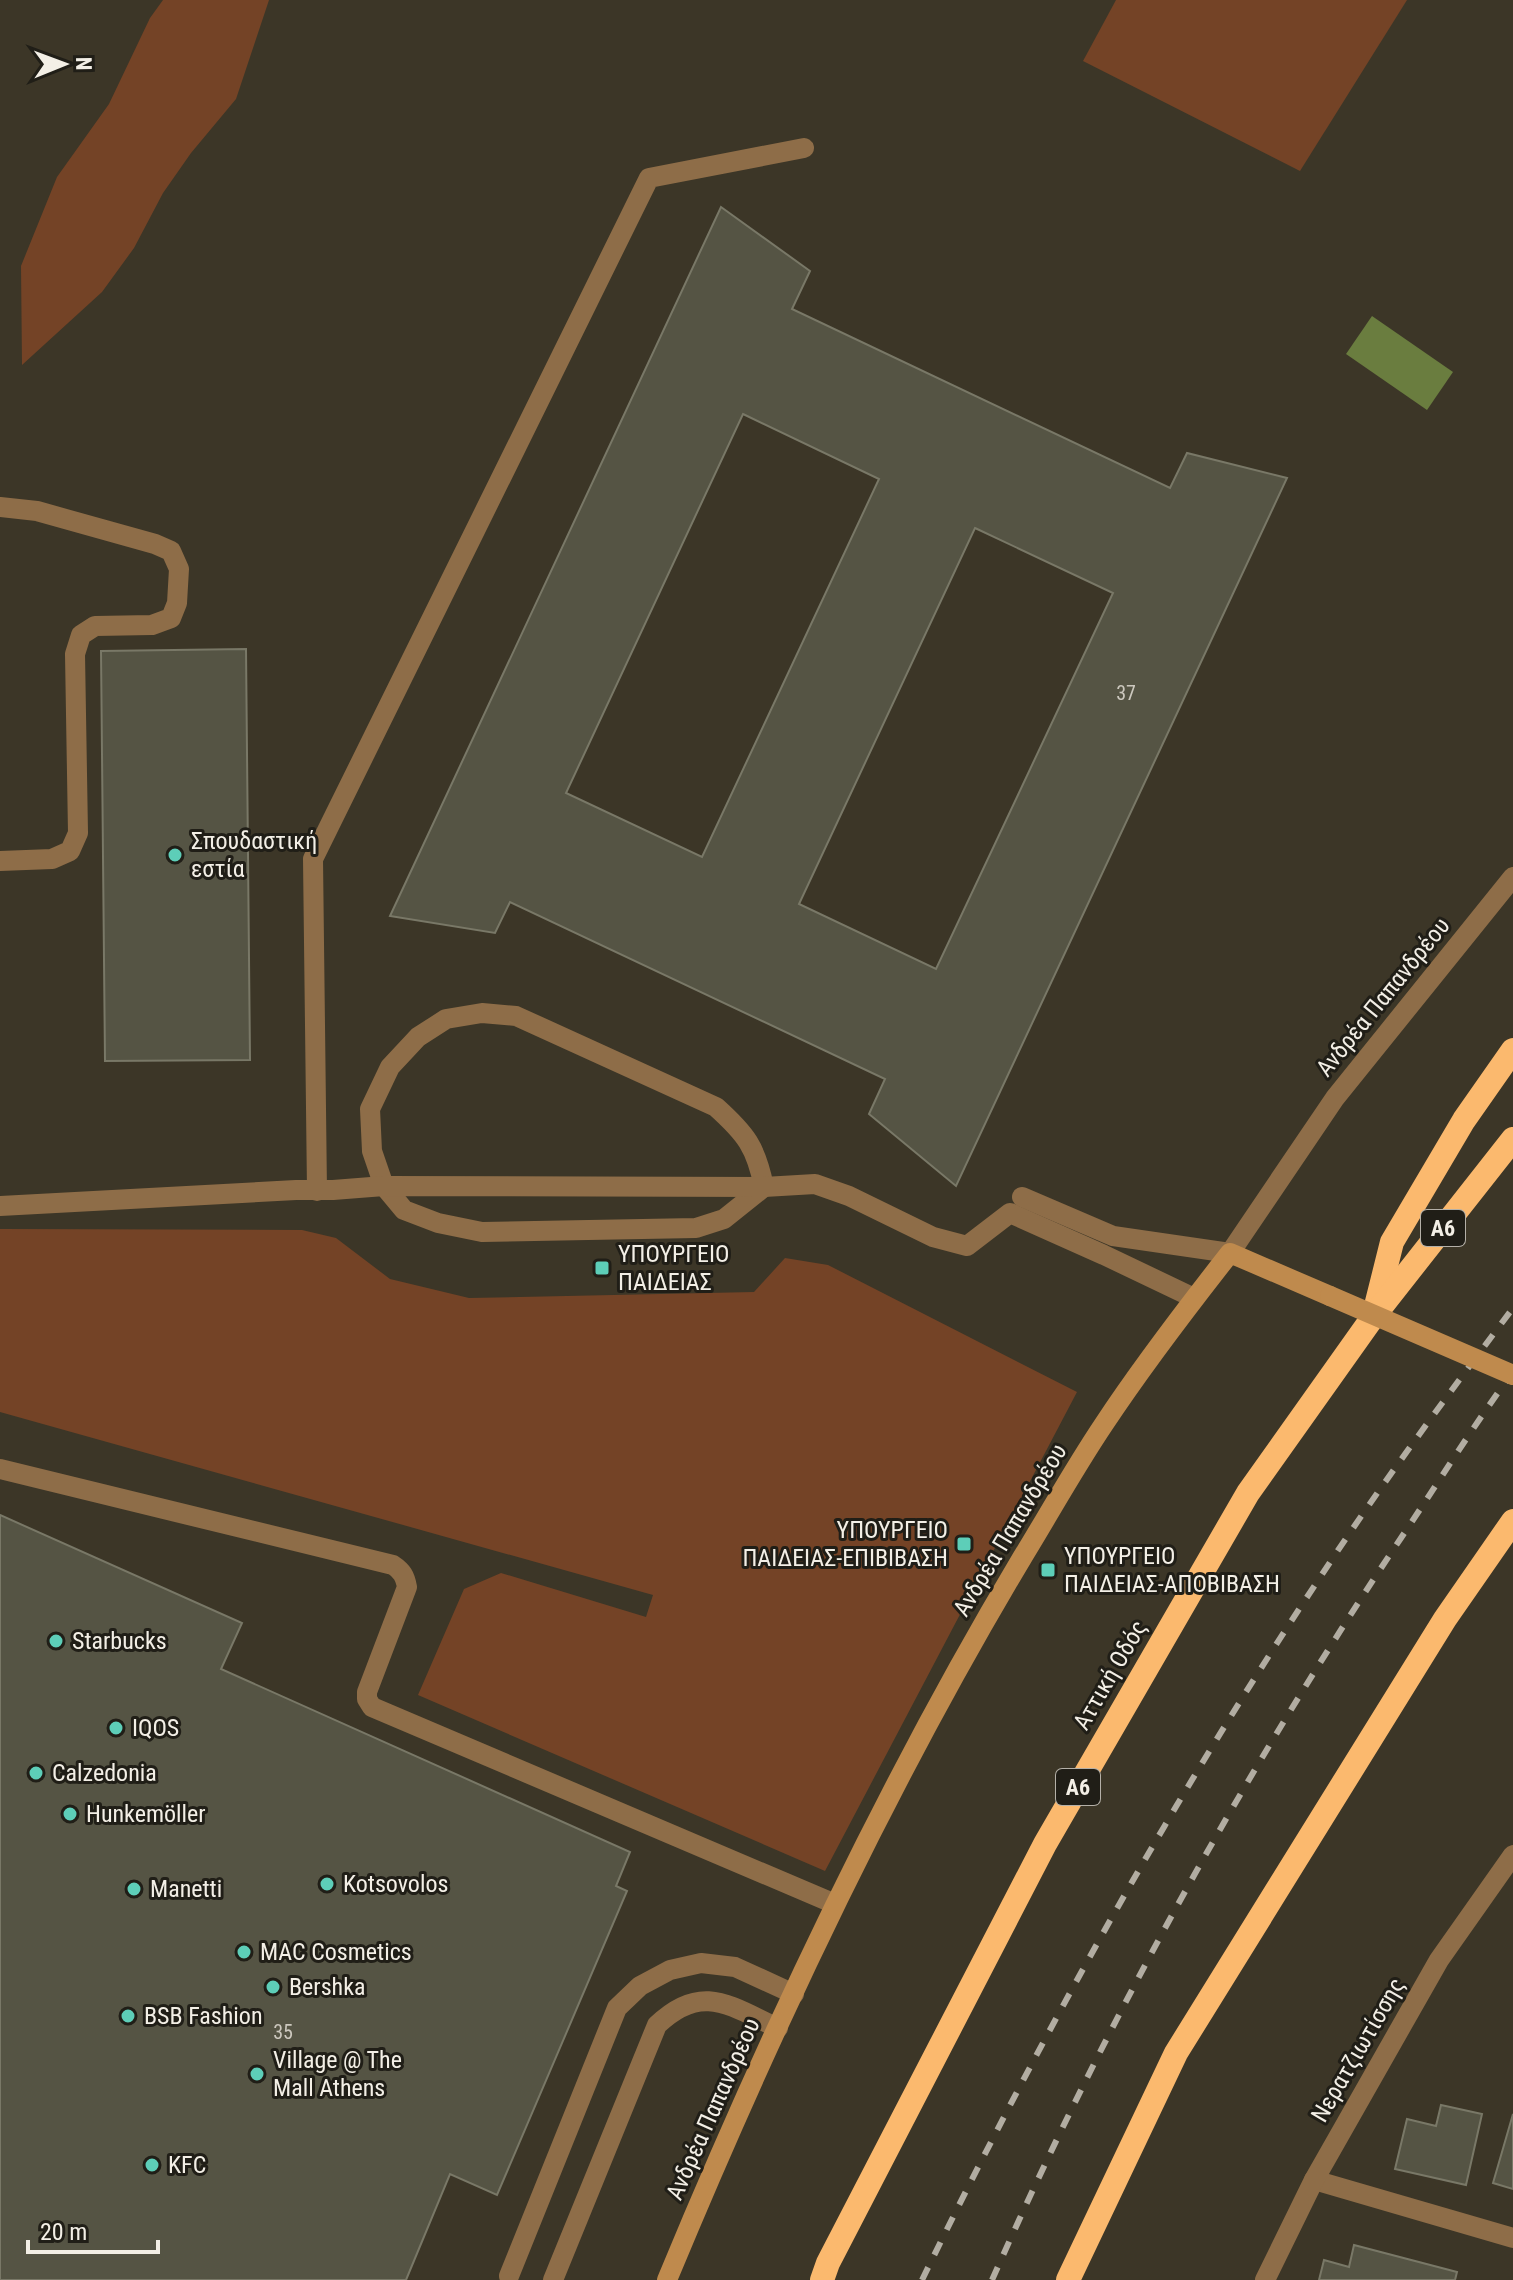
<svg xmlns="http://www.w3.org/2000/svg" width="1513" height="2280" font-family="'Roboto Condensed',sans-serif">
<rect width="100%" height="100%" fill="#3c3627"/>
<g fill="#744326">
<path d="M163,0H269L236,99L191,153L163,193L134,248L102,292L22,365L21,266L57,177L109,104L150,18Z"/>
<path d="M1116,0H1407L1300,171L1083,61Z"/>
<path d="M0,1229L302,1230L336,1238L390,1279L469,1298L754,1292L785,1258L828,1265L1077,1392L825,1871L418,1695L464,1589L501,1573L646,1617L653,1595L0,1412Z"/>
</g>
<path fill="#6a7d3f" d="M1372,316L1453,372L1427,410L1346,354Z"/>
<g fill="#555444" stroke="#797867" stroke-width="2" fill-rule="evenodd">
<path d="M721,207L810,271L792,309L1170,488L1187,453L1287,478L956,1186L869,1114L885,1079L510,902L495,933L390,916ZM743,414L879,479L702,857L566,793ZM975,528L1113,593L936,969L799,904Z"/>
<path d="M246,649L250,1060L105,1061L101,651Z"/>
<path d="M0,1515L242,1623L221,1669L630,1852L616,1886L627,1891L497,2195L450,2174L406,2280H0Z"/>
<path d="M1441,2105L1482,2114L1466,2185L1395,2169L1407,2119L1436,2126Z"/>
<path d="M1513,2114V2189L1493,2183Z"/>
<path d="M1354,2245L1457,2272L1455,2280H1319L1324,2260L1349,2267Z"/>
</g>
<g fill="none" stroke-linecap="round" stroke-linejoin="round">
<g stroke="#8e6d48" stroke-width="20">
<path d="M0,507L37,511L155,544L171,551L179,569L177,603L171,618L152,625L95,626L81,635L75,654L78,833L70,851L52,859L0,861"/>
<path d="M482,1013L516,1016L716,1107C746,1134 756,1147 764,1187L724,1219L696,1228L482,1232L438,1223L404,1210L384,1186L372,1151L370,1109L390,1067L418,1037L446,1019Z"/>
<path d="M317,1191L313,859L649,178L804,148"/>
<path d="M1022,1197L1113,1236L1230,1253"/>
<path d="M0,1206L296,1190H333L384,1186L764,1187L815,1184L849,1196L933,1237L967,1246L1010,1213L1104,1255L1194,1298"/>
<path d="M0,1469L393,1565C402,1571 405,1576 407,1587L367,1692V1699L372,1707L835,1904"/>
<path d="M509,2276L617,2008L640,1986L670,1970L701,1963L735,1967L794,1994"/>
<path d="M553,2280L657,2025C702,1982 730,2006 778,2028"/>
</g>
<g stroke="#8e6d48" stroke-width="20">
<path d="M1230,1253L1335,1098L1513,877"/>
<path d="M1314,2180L1513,2238"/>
<path d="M1265,2280L1314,2180L1439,1960L1513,1855"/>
</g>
<path stroke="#bf8a4d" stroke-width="20" d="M667,2280C769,2034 885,1787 1022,1558C1049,1514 1075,1467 1104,1424C1143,1365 1186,1309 1230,1253L1330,1296"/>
<g stroke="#fbb96e" stroke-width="24">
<path d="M1376,1306L1392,1242L1464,1120L1513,1050"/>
<path d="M822,2280L828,2263L1045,1844L1248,1493L1373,1317L1513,1139"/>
<path d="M1068,2280L1176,2053L1445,1619L1513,1521"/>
</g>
<g stroke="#b2ada2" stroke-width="6" stroke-dasharray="14 14" stroke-linecap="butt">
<path d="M922,2280C1040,2038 1170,1803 1319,1579C1379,1487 1447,1396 1513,1308"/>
<path d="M992,2280C1107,2020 1243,1774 1401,1538C1438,1483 1473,1426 1513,1372"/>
</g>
<path stroke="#bf8a4d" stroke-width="20" d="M1330,1296L1513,1375"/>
</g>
<g fill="#5dceb8" stroke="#201e17" stroke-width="3">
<circle cx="175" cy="855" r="8"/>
<rect x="594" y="1260" width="16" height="16" rx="4"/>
<rect x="956" y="1536" width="16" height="16" rx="4"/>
<rect x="1040" y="1562" width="16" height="16" rx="4"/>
<circle cx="56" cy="1641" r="8"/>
<circle cx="116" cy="1728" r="8"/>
<circle cx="36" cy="1773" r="8"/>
<circle cx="70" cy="1814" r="8"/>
<circle cx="327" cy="1884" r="8"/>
<circle cx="134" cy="1889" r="8"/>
<circle cx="244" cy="1952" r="8"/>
<circle cx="273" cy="1987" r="8"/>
<circle cx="128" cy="2016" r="8"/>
<circle cx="257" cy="2074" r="8"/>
<circle cx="152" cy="2165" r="8"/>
</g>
<g text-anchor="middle" stroke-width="6" stroke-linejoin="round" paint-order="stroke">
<g font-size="20" fill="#ccc8be">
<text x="1126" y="700">37</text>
<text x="283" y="2039">35</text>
</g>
<g fill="#201e17" stroke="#b4b0a8" stroke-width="2">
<rect x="1421" y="1210" width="44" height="36" rx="6"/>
<rect x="1056" y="1769" width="44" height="36" rx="6"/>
</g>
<g font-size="22" font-weight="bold" fill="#f3efe6">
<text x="1443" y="1236">Α6</text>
<text x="1078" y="1795">Α6</text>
</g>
<g font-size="24" fill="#f3efe6" stroke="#201e17" text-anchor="start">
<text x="191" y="849">Σπουδαστική<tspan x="191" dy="28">εστία</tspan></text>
<text x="618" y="1262">ΥΠΟΥΡΓΕΙΟ<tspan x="618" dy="28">ΠΑΙΔΕΙΑΣ</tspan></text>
<text x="948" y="1538" text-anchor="end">ΥΠΟΥΡΓΕΙΟ<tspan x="948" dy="28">ΠΑΙΔΕΙΑΣ-ΕΠΙΒΙΒΑΣΗ</tspan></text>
<text x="1064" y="1564">ΥΠΟΥΡΓΕΙΟ<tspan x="1064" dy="28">ΠΑΙΔΕΙΑΣ-ΑΠΟΒΙΒΑΣΗ</tspan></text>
<text x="72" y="1649">Starbucks</text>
<text x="132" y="1736">IQOS</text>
<text x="52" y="1781">Calzedonia</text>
<text x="86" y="1822">Hunkemöller</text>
<text x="343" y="1892">Kotsovolos</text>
<text x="150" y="1897">Manetti</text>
<text x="260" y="1960">MAC Cosmetics</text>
<text x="289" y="1995">Bershka</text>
<text x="144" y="2024">BSB Fashion</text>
<text x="273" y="2068">Village @ The<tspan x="273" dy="28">Mall Athens</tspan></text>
<text x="168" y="2173">KFC</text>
</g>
<g font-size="24" fill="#f3efe6" stroke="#201e17">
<text transform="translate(1383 997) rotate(-51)" y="8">Ανδρέα Παπανδρέου</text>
<text transform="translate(1010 1530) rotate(-59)" y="8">Ανδρέα Παπανδρέου</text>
<text transform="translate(1110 1675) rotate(-60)" y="8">Αττική Οδός</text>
<text transform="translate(1358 2050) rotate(-60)" y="8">Νερατζιωτίσσης</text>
<text transform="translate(713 2109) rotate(-66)" y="8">Ανδρέα Παπανδρέου</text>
</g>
</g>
<g transform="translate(64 64) rotate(89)" stroke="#201e17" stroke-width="6" paint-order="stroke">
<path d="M0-6L14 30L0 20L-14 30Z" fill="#f3efe6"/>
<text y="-12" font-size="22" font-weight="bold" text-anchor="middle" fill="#f3efe6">N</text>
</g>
<path d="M28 2240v12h130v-12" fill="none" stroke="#f3efe6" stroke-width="4"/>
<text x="40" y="2240" font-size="24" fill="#f3efe6" stroke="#201e17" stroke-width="6" paint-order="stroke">20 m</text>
</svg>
